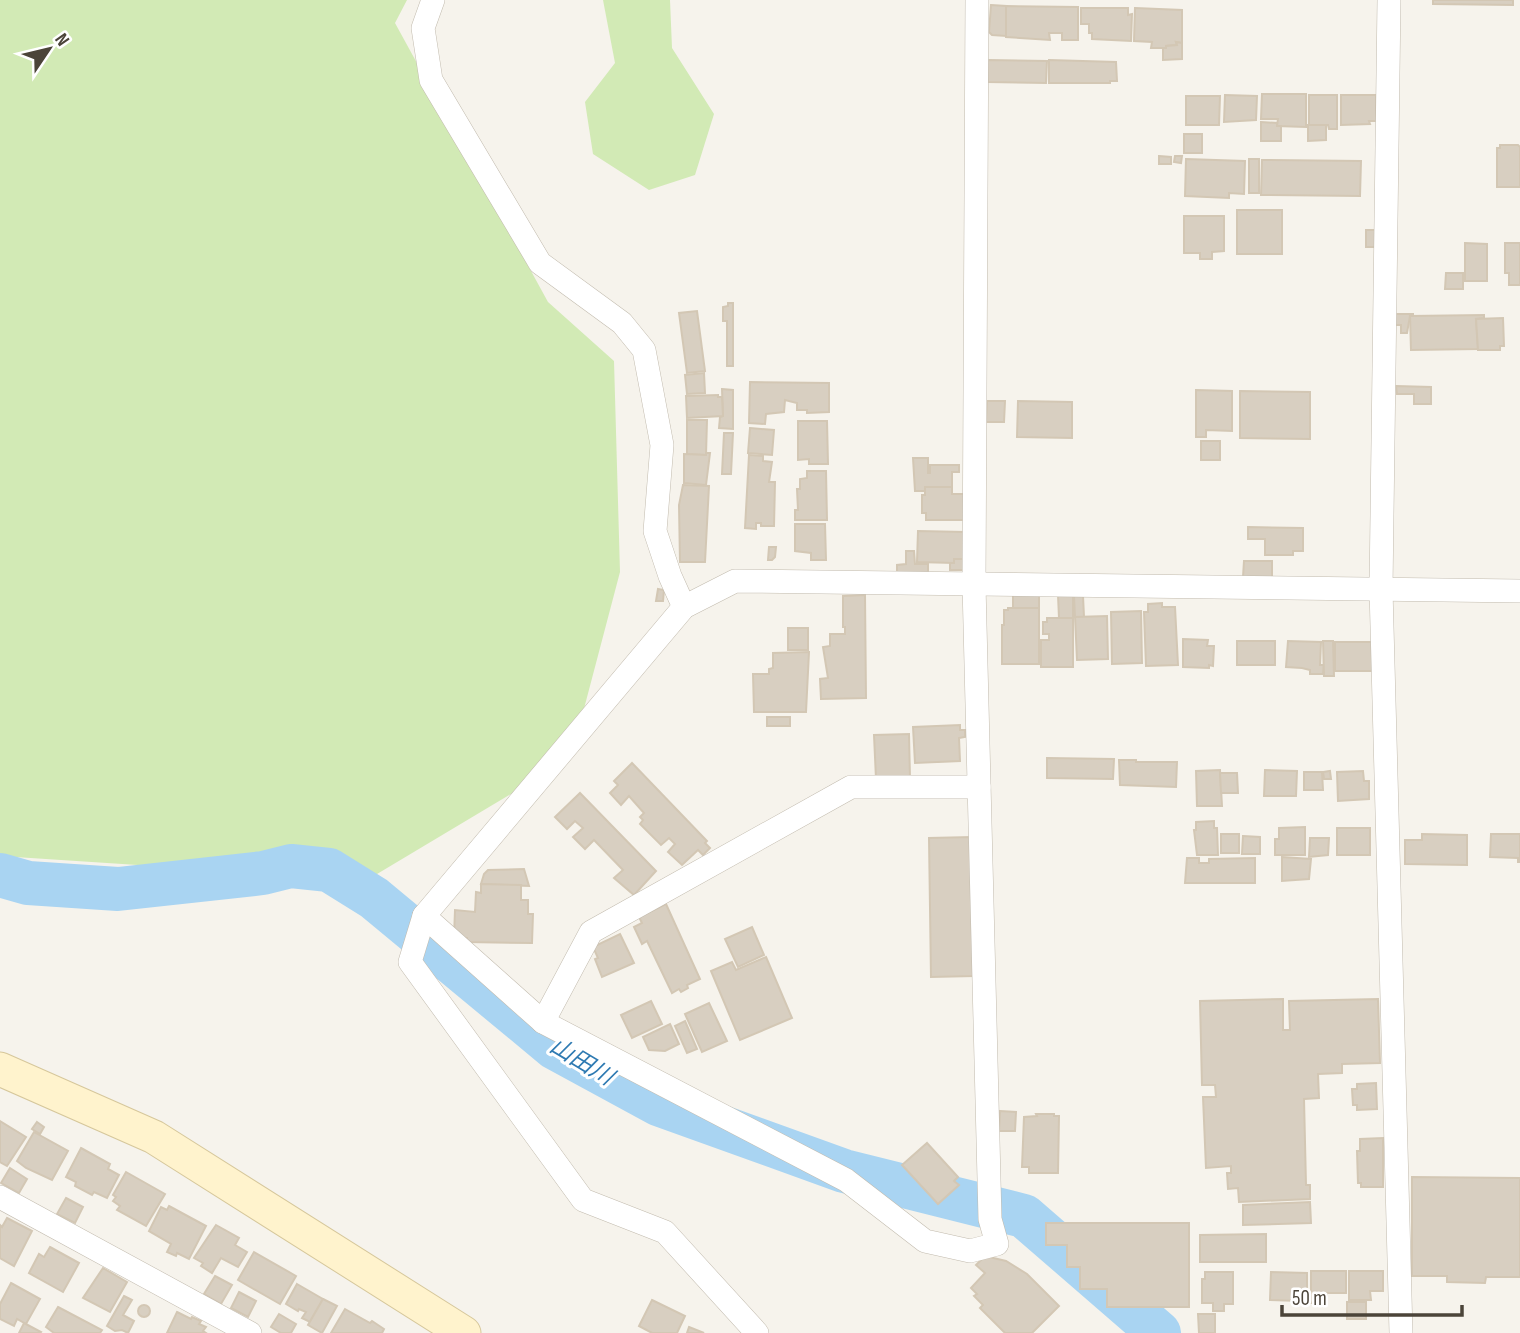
<svg xmlns="http://www.w3.org/2000/svg" width="1520" height="1333" font-family="'Sofia Sans Condensed','Noto Sans JP',sans-serif">
<rect width="100%" height="100%" fill="#f6f3ec"/>
<g fill="#d2eab5">
<path d="M0,0H407L395,23L548,302L614,361L620,572L571,758L367,880L0,856Z"/>
<path d="M603,0H670L672,48L714,114L695,175L649,190L593,154L585,102L615,63Z"/>
</g>
<g fill="none" stroke-linecap="round" stroke-linejoin="round">
<path stroke="#a9d4f2" stroke-width="44" d="M0,875L28,883L118,889L263,873L291,866L329,870L374,898L555,1048L658,1104L844,1171L1024,1216L1159,1333"/>
</g>
<g fill="#d8cfc1" stroke="#d3c7b4" stroke-width="2">
<path d="M1433,0H1513V5L1433,4Z"/>
<path d="M991,5L1006,6V36L992,35L989,32Z"/>
<path d="M1006,6L1078,7V40H1062V33H1049L1050,40L1006,37Z"/>
<path d="M1081,8H1128V15L1132,14L1131,41L1092,39V33H1089V24H1081Z"/>
<path d="M1135,8L1182,10V43L1176,42L1177,45L1166,46V48H1151L1152,42L1134,41Z"/>
<path d="M1176,42L1182,43V59L1163,60V48H1166V46L1177,45Z"/>
<path d="M988,60L1047,61L1046,83L988,82Z"/>
<path d="M1049,60L1116,62L1117,81H1110V83H1049Z"/>
<path d="M1262,94H1306V127L1277,126L1278,119H1261Z"/>
<path d="M1225,95L1257,96L1256,120L1224,122Z"/>
<path d="M1309,95H1337V129H1329L1328,125H1309Z"/>
<path d="M1341,95H1376V121H1369L1370,124L1341,125Z"/>
<path d="M1186,96H1220L1219,125H1186Z"/>
<path d="M1261,122L1277,123V126H1281V141H1261Z"/>
<path d="M1308,125H1326V140L1308,141Z"/>
<rect x="1184" y="134" width="18" height="19"/>
<path d="M1500,145H1518L1520,147V187H1497V148H1500Z"/>
<path d="M1159,156L1171,157V164H1159Z"/>
<path d="M1175,156H1182L1181,163L1174,162Z"/>
<path d="M1186,159L1245,161L1244,194L1229,193V198L1185,196Z"/>
<rect x="1249" y="159" width="10" height="34"/>
<path d="M1262,160L1361,161L1360,196L1261,195Z"/>
<rect x="1237" y="210" width="45" height="44"/>
<path d="M1184,216H1224V251L1212,252V259H1200V253H1184Z"/>
<path d="M1366,230H1376L1375,247H1366Z"/>
<path d="M1465,243L1487,244V281H1465Z"/>
<path d="M1505,243H1520V285H1509V273H1505Z"/>
<path d="M1446,273H1463V289H1445Z"/>
<path d="M728,303H733V366H727V321H723V307L728,306Z"/>
<path d="M697,311L705,371L687,373L679,313Z"/>
<path d="M1395,314H1413V316H1410L1407,333H1401V325H1395Z"/>
<path d="M1484,315V318L1476,319L1478,349L1411,350L1410,316Z"/>
<path d="M1503,318L1504,346H1500V350H1478L1476,319Z"/>
<path d="M704,373L705,393L687,394L685,375Z"/>
<path d="M750,382L829,383V412L807,413V410H797V403L785,400L784,412L766,414L765,424L749,423Z"/>
<path d="M1396,386L1431,387V404H1414V394H1397Z"/>
<path d="M722,389L733,390V429L719,428L720,417L723,416Z"/>
<path d="M1196,390L1232,391V431L1206,430V437H1196Z"/>
<path d="M1240,391L1310,392V439L1240,438Z"/>
<path d="M718,395V397H722L723,416L687,418L686,396Z"/>
<path d="M987,401H1005L1004,422H986Z"/>
<path d="M1018,401L1072,402V438L1017,437Z"/>
<path d="M687,420H707L706,455L687,454Z"/>
<path d="M798,421H827L828,464H809V459L798,460Z"/>
<path d="M750,428L774,430L772,455L748,453Z"/>
<path d="M724,433H733L731,474H722Z"/>
<rect x="1201" y="441" width="19" height="19"/>
<path d="M706,453H710L706,485L684,483V454L706,455Z"/>
<path d="M749,455L763,456V461L772,462L769,482H775L774,526H761V523H756V529L745,528Z"/>
<path d="M913,458H928V473H930V465H959V472H952V487H925V491H915Z"/>
<path d="M807,471H826L827,520H795V510H798L797,489H800V479L807,478Z"/>
<path d="M683,485L709,486L705,562H680L679,505Z"/>
<path d="M925,487H952V494H965V520H926V513H922V495H925Z"/>
<path d="M795,524H825L826,560H811V553L795,551Z"/>
<path d="M1248,527L1303,528V551H1293V555H1265V539H1248Z"/>
<path d="M918,531L965,532V559H954V563L917,562Z"/>
<path d="M769,547H776L775,557L772,560H768Z"/>
<path d="M906,551H914L915,564H928V572L897,573V565L906,564Z"/>
<path d="M954,559H965V570H950V563H954Z"/>
<path d="M1244,561H1272V577H1243Z"/>
<path d="M658,589L664,590L663,601H656Z"/>
<path d="M1073,594V618H1059L1058,595Z"/>
<path d="M865,595L866,698L821,699L820,679L828,678L823,647L830,646V634H845V627H843V596Z"/>
<rect x="1013" y="595" width="26" height="13"/>
<path d="M1074,596H1083L1084,617H1075Z"/>
<path d="M1162,603V607H1175L1178,665L1146,666L1144,612H1148V604Z"/>
<path d="M1008,608H1039V664H1002V625H1004V610H1008Z"/>
<path d="M1141,611L1142,663L1112,664L1111,612Z"/>
<path d="M1107,616L1108,659L1077,660L1075,617Z"/>
<path d="M1047,618H1073V667H1041V640H1049V634H1043V622H1047Z"/>
<rect x="788" y="628" width="20" height="22"/>
<path d="M1183,639L1208,640L1207,646H1214L1213,666L1209,665V668L1183,667Z"/>
<rect x="1237" y="641" width="38" height="24"/>
<path d="M1288,641L1321,642L1320,665H1324L1323,674H1310V670L1302,668L1286,667Z"/>
<path d="M1323,641H1333L1334,676H1324Z"/>
<rect x="1335" y="642" width="37" height="29"/>
<path d="M809,652L806,712H754L753,674H769V669L773,668V653Z"/>
<rect x="767" y="717" width="23" height="9"/>
<path d="M960,725V730H965V737L959,738L960,761L915,763L913,727Z"/>
<path d="M909,734L910,778L876,779L874,735Z"/>
<path d="M1047,758L1114,759L1113,779L1047,778Z"/>
<path d="M1119,760H1136V762H1177L1176,787L1120,785Z"/>
<path d="M632,763L707,841L705,843L710,848L703,855L698,850L682,865L668,852L675,844L669,838L661,845L640,824L643,820L640,817L644,813L629,796L621,805L610,793L618,785L614,781Z"/>
<path d="M1220,770L1222,806H1197L1196,771Z"/>
<path d="M1265,770L1297,771L1296,796H1264Z"/>
<path d="M1330,771L1331,779H1324L1323,772Z"/>
<path d="M1363,771L1364,781H1369V799L1338,801L1337,772Z"/>
<path d="M1304,772H1322L1323,790H1304Z"/>
<path d="M1220,773H1237L1238,793H1221Z"/>
<path d="M580,793L656,871L634,895L614,878L623,870L594,840L585,849L573,837L583,828L575,821L567,829L555,817Z"/>
<path d="M1214,821V828H1217L1218,855H1197L1194,830H1196V822Z"/>
<path d="M1305,827V855H1275V839H1279V828Z"/>
<rect x="1337" y="828" width="33" height="27"/>
<rect x="1221" y="834" width="18" height="19"/>
<path d="M1422,834L1467,835V865L1405,864V840H1422Z"/>
<path d="M1491,834H1520V862H1518V858L1490,857Z"/>
<path d="M1243,836L1260,837V854H1242Z"/>
<path d="M972,837L974,976L931,977L929,838Z"/>
<path d="M1310,838H1329L1328,855L1309,857Z"/>
<path d="M1282,857L1311,859L1309,879L1282,881Z"/>
<path d="M1187,858H1199V863H1209V859L1255,858V883H1185Z"/>
<path d="M524,869L529,886L481,884L484,874L488,870Z"/>
<path d="M481,884L521,885V900H528V914H533L532,943L467,942V938L454,937L455,910L475,912L476,892L481,893Z"/>
<path d="M666,904L700,979L687,985L688,988L681,992L679,989L672,993L647,941L642,944L634,927L642,923L639,917Z"/>
<path d="M752,927L764,955L738,967L725,939Z"/>
<path d="M620,934L634,963L602,977L595,959L598,958L593,947Z"/>
<path d="M766,957L792,1018L740,1040L711,971L732,962L736,970Z"/>
<path d="M1283,999V1030H1290L1289,1001L1378,999L1380,1063L1342,1064V1073L1318,1074L1319,1098L1304,1099L1306,1185H1310V1199L1239,1202L1238,1188L1228,1189L1227,1173H1231V1166L1206,1168L1203,1097H1216L1215,1085H1202L1200,1001Z"/>
<path d="M651,1001L662,1024L632,1038L621,1015Z"/>
<path d="M709,1003L727,1041L702,1052L685,1014Z"/>
<path d="M685,1021L697,1049L687,1053L675,1026Z"/>
<path d="M670,1024L679,1044L665,1051L649,1050L643,1037Z"/>
<path d="M1376,1083L1377,1109L1357,1110V1105H1353L1352,1089H1357V1084Z"/>
<path d="M1000,1111L1016,1112L1015,1131H999Z"/>
<path d="M1036,1114H1054V1116H1059L1058,1173H1029V1167H1022L1024,1117L1037,1116Z"/>
<path d="M0,1121L26,1137L7,1166L0,1162Z"/>
<path d="M37,1122L44,1127L40,1134L32,1129Z"/>
<path d="M34,1132L68,1151L52,1180L26,1168L17,1161Z"/>
<path d="M1383,1138V1187H1361V1183H1358L1357,1151H1360V1139Z"/>
<path d="M927,1143L958,1177L954,1181L959,1185L938,1204L902,1165Z"/>
<path d="M81,1148L110,1164L108,1169L119,1175L107,1198L94,1192L92,1195L75,1186L76,1182L66,1177Z"/>
<path d="M10,1168L27,1179L19,1193L1,1183Z"/>
<path d="M126,1172L165,1194L146,1226L117,1210L120,1206L113,1201L116,1197L113,1195Z"/>
<path d="M1412,1177L1520,1178V1277H1486L1485,1283L1447,1282V1276H1412Z"/>
<path d="M66,1198L83,1207L75,1223L57,1214Z"/>
<path d="M1310,1202L1311,1223L1243,1225V1205Z"/>
<path d="M169,1206L206,1226L189,1259L177,1253L176,1256L167,1252L171,1244L149,1231L161,1207L167,1210Z"/>
<path d="M7,1218L32,1231L14,1266L0,1258V1225L2,1227Z"/>
<path d="M1046,1223H1189V1307H1107V1289H1080V1267H1067V1245H1046Z"/>
<path d="M216,1225L239,1238L235,1245L247,1252L238,1267L221,1258L212,1273L201,1266L203,1263L194,1258Z"/>
<path d="M1266,1234V1262H1200V1235Z"/>
<path d="M50,1247L79,1263L63,1292L29,1273L39,1254L44,1257Z"/>
<path d="M254,1252L296,1276L280,1304L238,1280Z"/>
<path d="M985,1256L1006,1261L1027,1274L1059,1306L1032,1333H1005L980,1308L983,1305L974,1296L977,1294L971,1288L985,1273L976,1265Z"/>
<path d="M103,1268L127,1282L110,1312L83,1298Z"/>
<path d="M1311,1271H1346V1293H1327V1303H1311Z"/>
<path d="M1349,1271H1383V1291H1370L1371,1300H1349Z"/>
<path d="M1205,1272H1233V1304H1224V1311H1213V1303H1202V1279H1205Z"/>
<path d="M1271,1272L1307,1273V1293H1300L1299,1301L1270,1300Z"/>
<path d="M215,1276L232,1285L221,1304L204,1294Z"/>
<path d="M11,1283L40,1299L26,1324L17,1319L14,1326L0,1319V1304Z"/>
<path d="M297,1284L323,1299L310,1322L302,1318L306,1312L299,1309L298,1311L286,1304Z"/>
<path d="M239,1292L256,1301L248,1317L231,1308Z"/>
<path d="M124,1296L132,1300L123,1315L134,1321L128,1333L122,1330L115,1331L107,1326Z"/>
<path d="M323,1299L337,1306L322,1333L308,1325Z"/>
<path d="M652,1300L685,1316L677,1333H652L639,1326Z"/>
<rect x="1347" y="1302" width="19" height="17"/>
<circle cx="144" cy="1311" r="6"/>
<path d="M58,1307L102,1330L100,1333H54L46,1327Z"/>
<path d="M345,1309L370,1323L372,1321L384,1329L382,1333H331Z"/>
<path d="M177,1312L191,1319L192,1317L201,1321L199,1324L206,1327L203,1331L206,1333H167Z"/>
<path d="M279,1314L296,1324L291,1333H281L271,1327Z"/>
<path d="M1198,1314H1215V1333H1199Z"/>
<path d="M24,1323L41,1332L40,1333H19Z"/>
<path d="M689,1327L704,1333H687Z"/>
</g>
<g fill="none" stroke-linecap="round" stroke-linejoin="round">
<g stroke="#c2bbae" stroke-width="24">
<g id="street">
<path d="M433,0L423,28L431,80L540,263L622,323L644,350L662,445L655,531L670,576L684,607"/>
<path d="M1389,0L1381,589L1401,1333"/>
<path d="M424,916L543,1022L846,1180L925,1241L970,1251L997,1244L990,1219L974,585L977,0"/>
<path d="M543,1022L591,932L851,787H979"/>
<path d="M0,1197L250,1333"/>
<path d="M757,1333L665,1232L583,1200L410,962L424,916L684,607L735,581L1520,591"/>
</g>
</g>
<g stroke="#d6c79b" stroke-width="35">
<path id="secondary" d="M0,1069L154,1137L464,1333"/>
</g>
<use href="#street" stroke="#fff" stroke-width="23"/>
<use href="#secondary" stroke="#fff3cd" stroke-width="33"/>
</g>
<g text-anchor="middle" stroke-width="6" stroke-linejoin="round" paint-order="stroke">
<g font-size="23" font-style="italic" fill="#2e7ab2" stroke="#fff">
<text transform="translate(582 1061) rotate(31)" y="8">山田川</text>
</g>
</g>
<g transform="translate(49 49) rotate(55)" stroke="#ffffff" stroke-width="5" paint-order="stroke">
<path d="M0-5L12 26L0 18L-12 26Z" fill="#4b4439"/>
<text y="-10" font-size="19" font-weight="bold" text-anchor="middle" fill="#4b4439">N</text>
</g>
<path d="M1282 1305v10h180v-10" fill="none" stroke="#4b4439" stroke-width="3.5"/>
<text x="1292" y="1305" font-size="21" fill="#4b4439" stroke="#ffffff" stroke-width="5" paint-order="stroke">50 m</text>
</svg>
